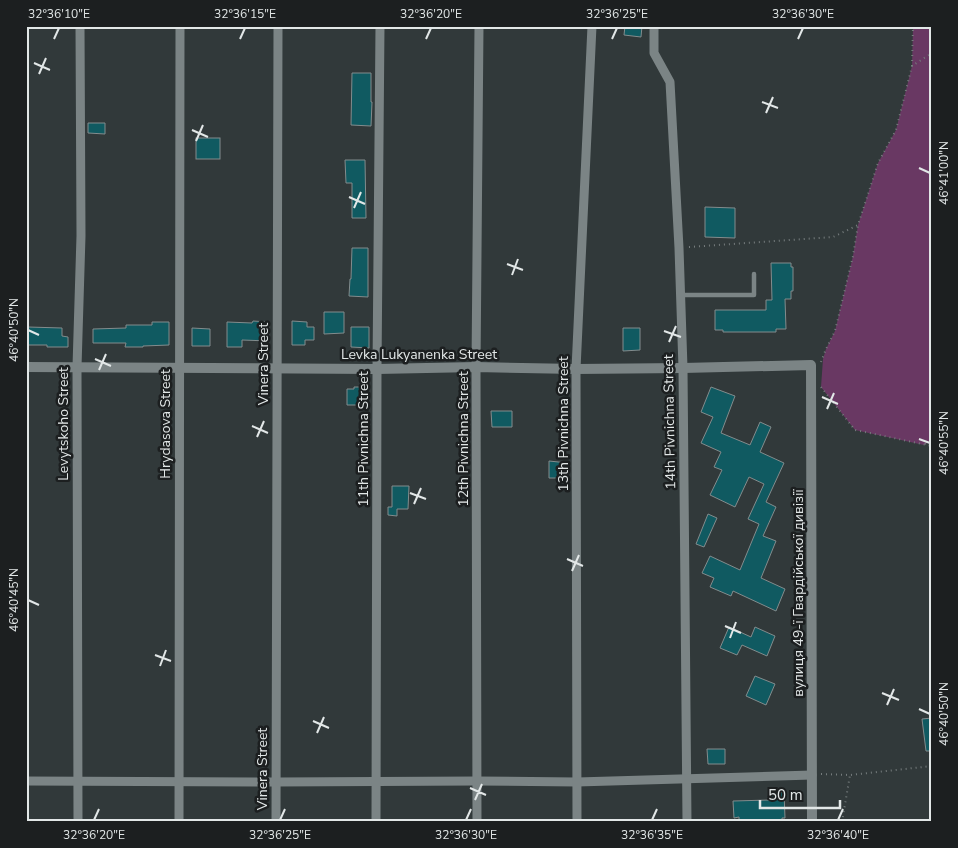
<svg xmlns="http://www.w3.org/2000/svg" width="958" height="848" font-family="'Nunito Sans',sans-serif">
<rect width="100%" height="100%" fill="#31393a"/>
<path fill="#693863" d="M913,26H932V440L924,445L855,430L821,387L823,359L826,349L835,331L853,256L858,225L878,163L896,130L912,66Z"/>
<g fill="#105a61" stroke="#838c8d">
<path d="M625,26H642L641,37L624,35Z"/>
<path d="M352,73H371V102H372L371,126L351,125Z"/>
<path d="M88,123H105V134L88,133Z"/>
<rect x="196" y="138" width="24" height="21"/>
<path d="M345,160H365L366,218H352V183H346Z"/>
<path d="M705,207L735,208V238L705,237Z"/>
<path d="M352,248H368V297L349,296L350,279H351Z"/>
<path d="M771,263H791V267H793V291H791V299H785L786,329H776V332H723V330H715V310H766V300H772Z"/>
<path d="M324,312H344V333L324,334Z"/>
<path d="M253,321L269,322V341L242,340V347H227V322L252,323Z"/>
<path d="M292,321L307,322V327H314V340H305V345H292Z"/>
<path d="M152,322H169V345L143,346V347H125L126,343H93V329L126,328V325H152Z"/>
<path d="M28,327L62,328V336L68,337V347H47V345H27Z"/>
<path d="M351,327H369V348L351,347Z"/>
<path d="M192,328L210,329V346H192Z"/>
<path d="M623,328H640V350L623,351Z"/>
<path d="M354,387H366L367,405H347V389H354Z"/>
<path d="M711,387L735,396L721,433L750,445L760,422L771,427L760,452L784,463L766,502L776,507L763,536L776,541L761,578L785,589L776,611L733,591L731,596L710,587L714,578L702,573L710,556L740,570L759,524L748,519L764,484L749,477L735,507L710,495L722,470L714,467L721,452L701,443L713,417L701,412Z"/>
<path d="M491,411H512V427H492Z"/>
<path d="M549,461L568,463V478H549Z"/>
<path d="M392,486H409L408,509H397V516L388,515V507H392Z"/>
<path d="M708,514L717,518L704,547L696,544Z"/>
<path d="M729,627L751,637L755,627L775,636L767,656L742,645L737,655L720,648Z"/>
<path d="M755,676L775,684L766,705L746,696Z"/>
<path d="M932,718V751H926L922,719Z"/>
<path d="M707,749H725V764H708Z"/>
<path d="M784,792L785,818H782V822H770V820L739,821V817L734,818L733,801L770,800V793Z"/>
</g>
<g fill="none" stroke-linecap="round" stroke-linejoin="round">
<g stroke="#757c7d" stroke-width="2" stroke-dasharray="1 4" stroke-linecap="butt">
<path d="M912,66L913,26"/>
<path d="M689,247L833,237L858,225L878,163L896,130L912,66L932,53"/>
<path d="M821,362L826,349L835,331L853,256L858,225"/>
<path d="M821,387L855,430L932,446"/>
<path d="M925,444L932,440"/>
<path d="M821,774L850,775L932,766"/>
<path d="M842,822L850,775"/>
</g>
<path stroke="#7b8485" stroke-width="4.5" d="M680,295H754V274"/>
<g stroke="#7b8485" stroke-width="9">
<path d="M654,26V53L670,82L679,248L683,368L687,822"/>
<path d="M26,781L276,782L477,781L577,782L812,775"/>
<path d="M78,822L77,367L81,236L80,26"/>
<path d="M179,822L180,26"/>
<path d="M276,822L278,26"/>
<path d="M376,822L377,369L380,26"/>
<path d="M477,822L476,367L479,26"/>
<path d="M577,822L576,369L592,26"/>
</g>
<path stroke="#7b8485" stroke-width="10" d="M26,367L377,369L476,367L576,369L683,368L811,365L812,822"/>
</g>
<path fill="none" stroke="#e2e7e7" stroke-width="2" d="M54,39L59,28M240,39L245,28M426,39L431,28M612,39L617,28M798,39L803,28M34,63L50,70M39,74L46,58M762,102L778,108M766,113L773,97M192,130L208,137M196,141L203,125M919,168L930,173M349,197L365,204M354,208L361,192M507,264L523,270M512,275L518,259M28,330L39,335M664,331L681,337M669,342L676,326M95,359L111,366M99,370L106,354M822,397L838,404M827,409L834,393M252,426L268,433M257,437L264,421M919,439L930,443M410,493L426,499M414,504L421,488M567,559L583,566M572,571L579,555M28,600L39,605M725,626L741,633M730,638L736,622M155,655L171,661M160,666L166,650M882,693L899,700M887,705L894,689M919,709L930,714M313,721L329,728M317,733L324,717M470,788L486,795M475,800L482,784M94,820L99,809M280,820L285,809M466,820L471,809M652,820L657,809M838,820L843,809"/>
<g text-anchor="middle" stroke-width="5" stroke-linejoin="round" paint-order="stroke">
<g font-size="14" fill="#e2e7e7" stroke="#1c1f20">
<text x="419" y="359">Levka Lukyanenka Street</text>
<text transform="translate(263 364) rotate(-90)" y="5">Vinera Street</text>
<text transform="translate(669 422) rotate(-91)" y="5">14th Pivnichna Street</text>
<text transform="translate(63 424) rotate(-90)" y="5">Levytskoho Street</text>
<text transform="translate(165 424) rotate(-90)" y="5">Hrydasova Street</text>
<text transform="translate(563 424) rotate(-90)" y="5">13th Pivnichna Street</text>
<text transform="translate(363 439) rotate(-90)" y="5">11th Pivnichna Street</text>
<text transform="translate(463 439) rotate(-90)" y="5">12th Pivnichna Street</text>
<text transform="translate(798 593) rotate(-90)" y="5">вулиця 49-ї Гвардійської дивізії</text>
<text transform="translate(262 769) rotate(-90)" y="5">Vinera Street</text>
</g>
</g>
<rect width="958" height="848" fill="none" stroke="#1c1f20" stroke-width="55"/>
<path d="M760 800v8h80v-8" fill="none" stroke="#e2e7e7" stroke-width="2.5"/>
<text x="768" y="800" font-size="15" fill="#e2e7e7" stroke="#1c1f20" stroke-width="4" paint-order="stroke">50 m</text>
<rect x="28" y="28" width="902" height="792" fill="none" stroke="#e2e7e7" stroke-width="2"/>
<g font-size="12" text-anchor="middle" fill="#e2e7e7">
<text x="59" y="18">32°36'10"E</text>
<text x="245" y="18">32°36'15"E</text>
<text x="431" y="18">32°36'20"E</text>
<text x="617" y="18">32°36'25"E</text>
<text x="803" y="18">32°36'30"E</text>
<text transform="translate(944 173) rotate(-90)" y="4">46°41'00"N</text>
<text transform="translate(14 330) rotate(-90)" y="4">46°40'50"N</text>
<text transform="translate(944 443) rotate(-90)" y="4">46°40'55"N</text>
<text transform="translate(14 600) rotate(-90)" y="4">46°40'45"N</text>
<text transform="translate(944 714) rotate(-90)" y="4">46°40'50"N</text>
<text x="94" y="839">32°36'20"E</text>
<text x="280" y="839">32°36'25"E</text>
<text x="466" y="839">32°36'30"E</text>
<text x="652" y="839">32°36'35"E</text>
<text x="838" y="839">32°36'40"E</text>
</g>
</svg>
